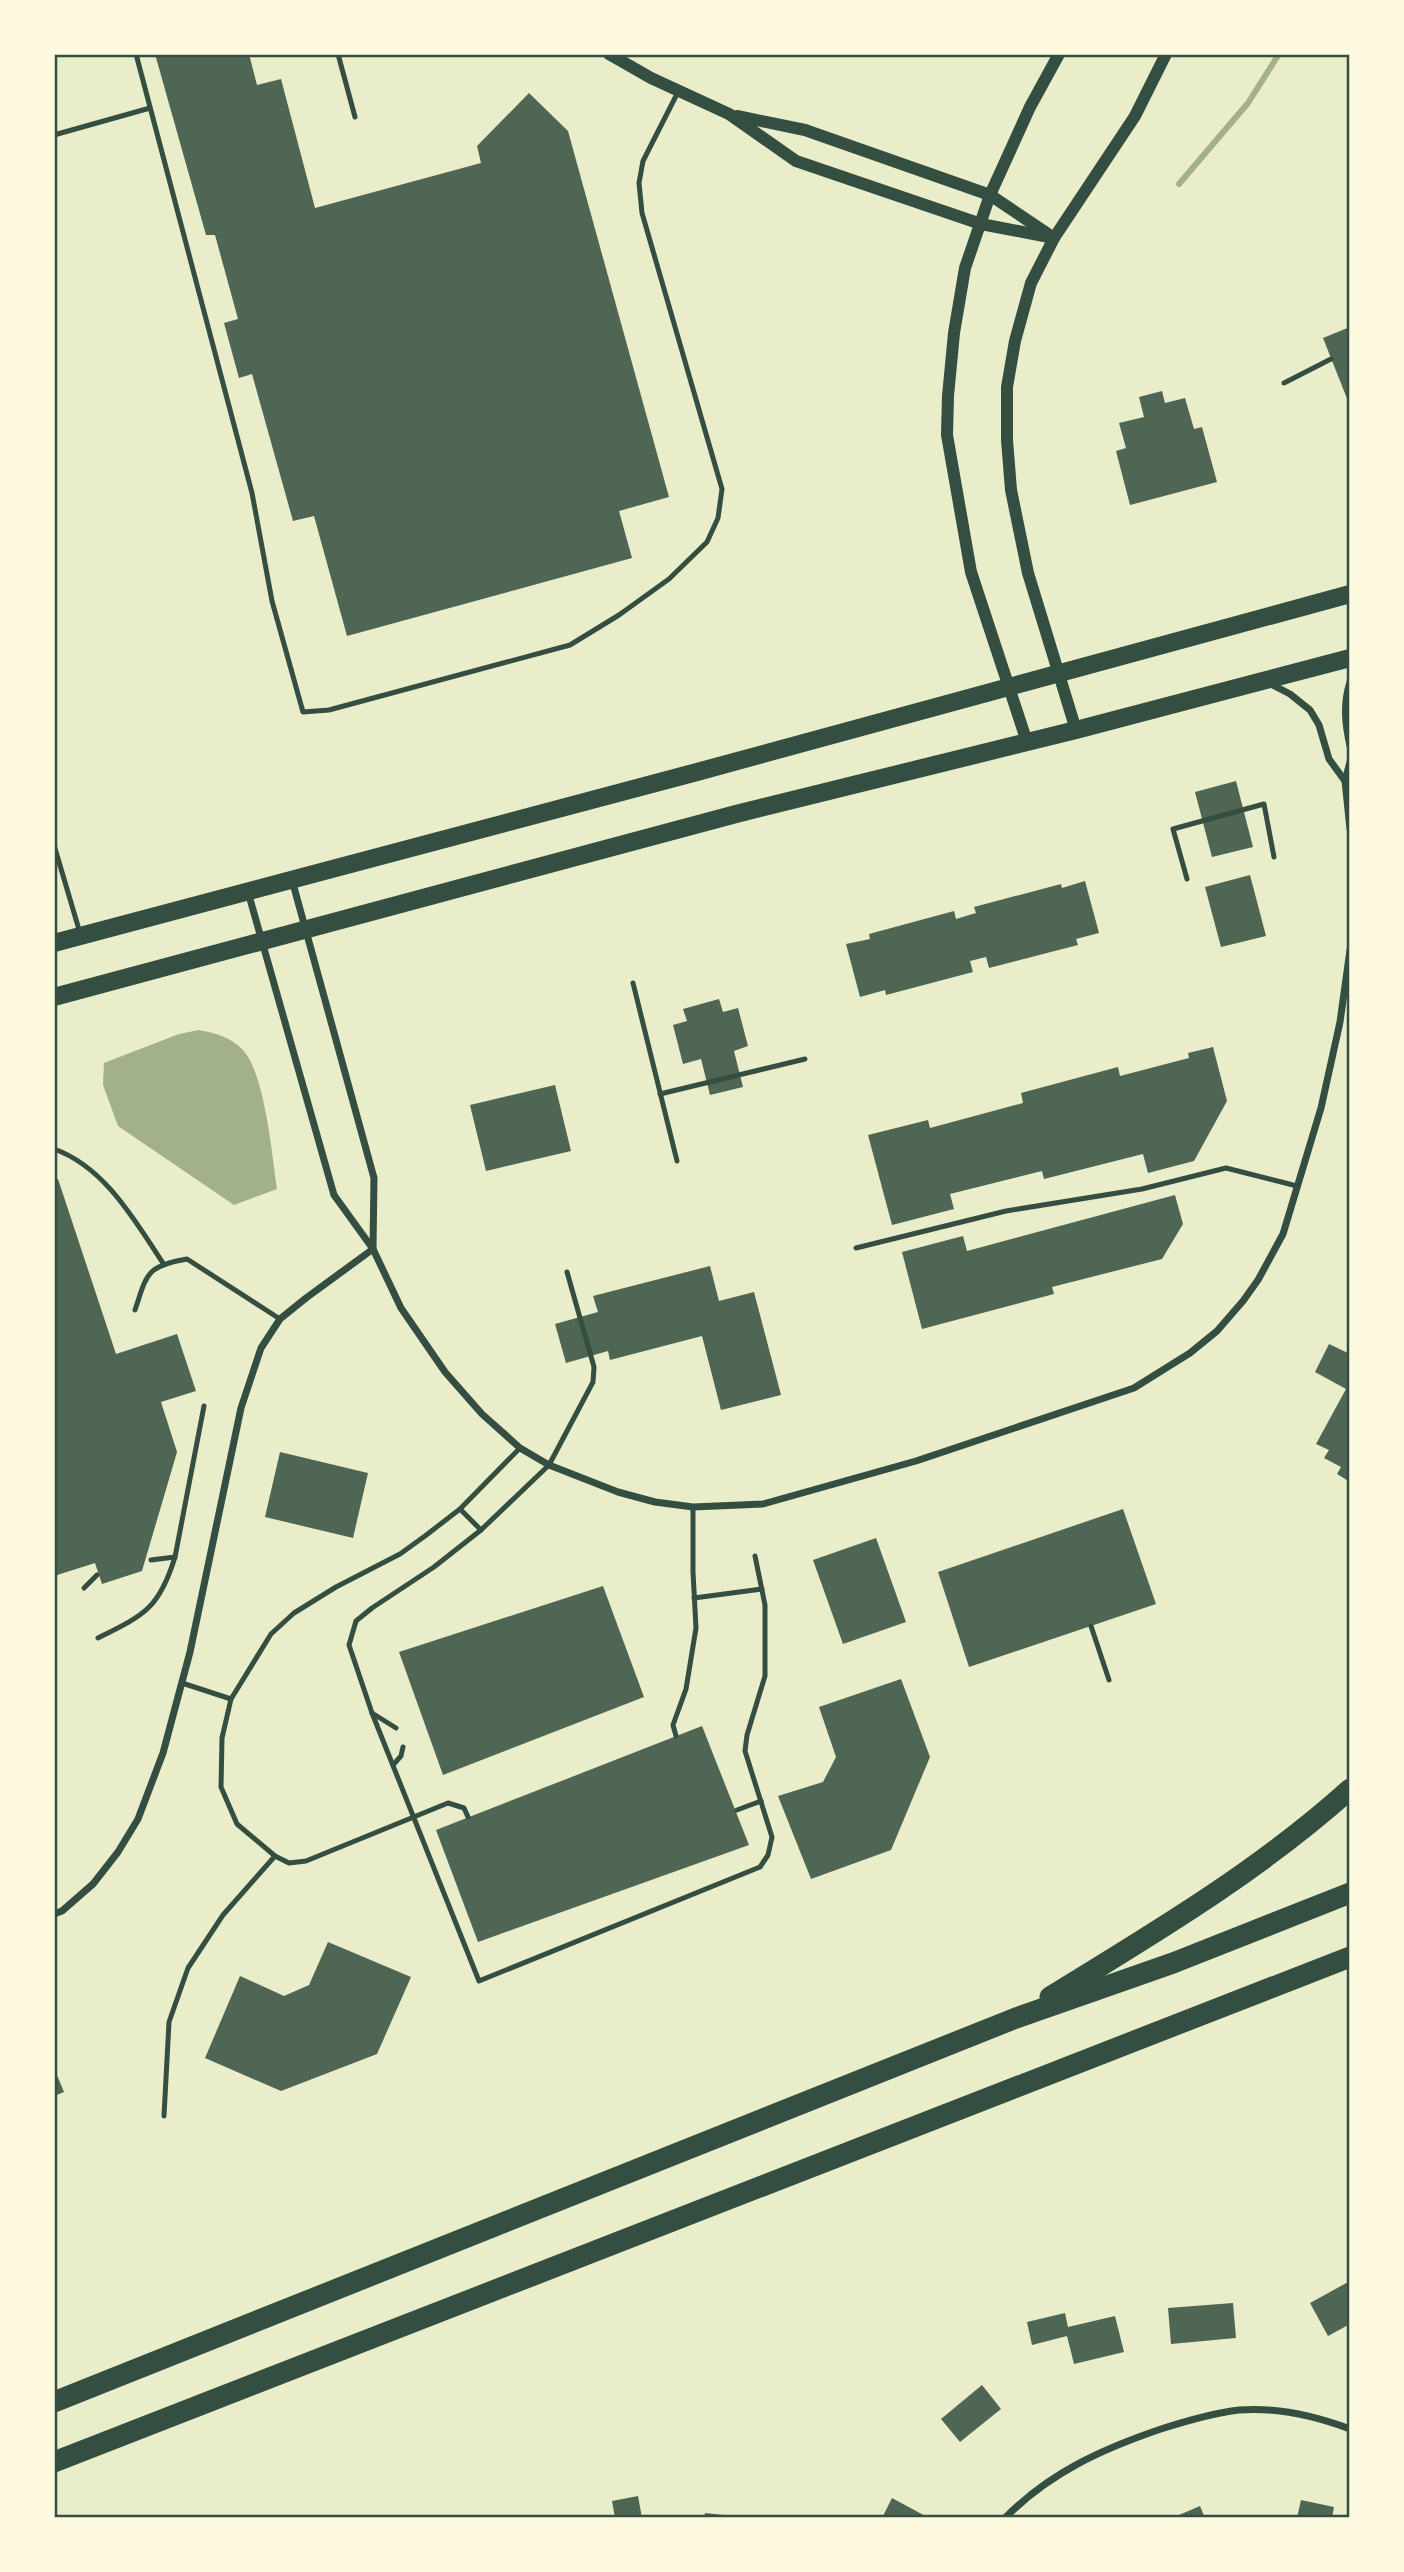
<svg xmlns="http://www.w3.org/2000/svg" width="1404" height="2572" font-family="Merriweather,serif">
<rect width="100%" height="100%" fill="#e9edc9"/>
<path fill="#a3b18a" d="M199,1030C216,1033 230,1037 242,1049C265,1072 272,1156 277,1189L234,1205L118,1126L103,1085L104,1063L179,1034Z"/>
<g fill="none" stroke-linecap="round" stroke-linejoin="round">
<path stroke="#a3b18a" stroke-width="6" d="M1179,184L1248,103L1279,54"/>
</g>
<g fill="#4f6655">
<path d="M155,54H249L257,85L281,79L315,208L481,163L477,146L529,93L568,131L669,497L619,511L632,558L347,636L314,516L293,521L252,374L239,378L224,323L238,319L215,235H206Z"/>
<path d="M1350,327V406L1323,338Z"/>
<path d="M1162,391L1165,403L1185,398L1194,429L1202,427L1217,482L1130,505L1116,451L1126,448L1119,423L1144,417L1139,397Z"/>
<path d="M1236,781L1253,847L1212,857L1195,792Z"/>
<path d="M1250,875L1266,936L1221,947L1205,887Z"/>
<path d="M1085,881L1099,933L1076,939L1078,945L989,968L986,957L970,961L973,972L886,995L885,990L860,997L846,944L870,939L869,934L954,911L956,919L976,913L974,907L1061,884L1062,888Z"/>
<path d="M719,999L723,1012L738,1008L748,1046L734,1051L743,1087L710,1095L701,1059L683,1064L673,1025L687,1021L683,1009Z"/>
<path d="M1213,1047L1227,1101L1194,1161L1148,1173L1143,1154L1044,1179L1042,1171L950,1194L954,1209L892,1225L868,1135L928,1120L930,1128L1023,1103L1021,1093L1118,1067L1120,1076L1189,1058L1188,1053Z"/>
<path d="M555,1085L571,1151L486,1171L470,1105Z"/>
<path d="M58,1179L116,1354L177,1334L196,1391L161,1402L177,1452L142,1571L102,1584L95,1563L54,1576V1180Z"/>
<path d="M1175,1195L1183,1224L1162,1259L1052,1287L1054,1294L922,1329L902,1252L963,1236L967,1251Z"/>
<path d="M710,1266L719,1301L754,1292L781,1395L721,1410L702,1336L610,1360L608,1351L566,1363L555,1324L598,1312L593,1296Z"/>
<path d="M1329,1344L1350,1354V1482L1337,1474L1341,1467L1324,1458L1329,1450L1316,1444L1346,1389L1315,1372Z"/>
<path d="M280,1452L368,1473L353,1538L265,1517Z"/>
<path d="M1123,1509L1156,1604L969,1667L938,1572Z"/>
<path d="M876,1538L906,1622L843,1644L813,1560Z"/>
<path d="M603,1586L644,1697L443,1775L399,1652Z"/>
<path d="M901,1679L930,1757L891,1850L811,1879L778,1796L823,1782L836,1757L819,1707Z"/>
<path d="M702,1726L749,1845L478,1942L436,1830Z"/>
<path d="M328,1942L411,1977L377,2054L281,2091L205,2058L240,1976L284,1996L309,1985Z"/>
<path d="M54,2068L64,2092L54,2096Z"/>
<path d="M1350,2281V2324L1328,2336L1310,2303Z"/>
<path d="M1233,2303L1236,2338L1171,2344L1168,2308Z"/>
<path d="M1065,2313L1068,2327L1115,2316L1124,2352L1074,2364L1067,2336L1032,2345L1027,2322Z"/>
<path d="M982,2385L1001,2409L960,2442L941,2419Z"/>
<path d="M638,2496L642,2518H615L612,2501Z"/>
<path d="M892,2498L929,2518H882Z"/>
<path d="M1301,2500L1334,2507L1332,2518H1297Z"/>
<path d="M1200,2506L1205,2518H1172Z"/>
<path d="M705,2513L733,2516V2518H704Z"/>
</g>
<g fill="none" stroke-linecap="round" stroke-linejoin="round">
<g stroke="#344e41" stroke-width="5">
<path d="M136,54L252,493L272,601L303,712L329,710L570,645L619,615L669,579L707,542L718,518L722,489L642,213L639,183L643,161L678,92"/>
<path d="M338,54L355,117"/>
<path d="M54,135L150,108"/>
<path d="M1284,383L1331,359"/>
<path d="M54,845L80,933"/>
<path d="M1187,879L1173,829L1264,804L1274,857"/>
<path d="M633,983L677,1161"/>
<path d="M660,1094L805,1059"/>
<path d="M54,1149C105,1167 135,1221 163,1263"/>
<path d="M856,1248L1006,1211L1142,1189L1226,1168L1297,1186"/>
<path d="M567,1272L594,1367L593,1382L549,1465L481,1530L434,1567L372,1608L356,1621L349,1645L372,1713L479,1981L760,1867L768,1855L772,1837L745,1751L747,1735L765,1676V1605L755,1556"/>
<path d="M135,1310C147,1274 146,1266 187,1259L280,1319"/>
<path d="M460,1509L481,1530"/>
<path d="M151,1560L175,1557"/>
<path d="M84,1588L97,1575"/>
<path d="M694,1598L762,1589"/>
<path d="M1091,1626L1109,1680"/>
<path d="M98,1638C144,1615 159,1609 175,1557L204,1406"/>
<path d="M182,1683L231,1699"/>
<path d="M372,1713L396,1728"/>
<path d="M676,1736L673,1725L686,1689L696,1628L693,1572V1507"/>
<path d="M393,1765L401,1756L403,1747"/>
<path d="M737,1810L761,1801"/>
<path d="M275,1856L289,1863L306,1861L448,1803L464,1808L468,1817"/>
<path d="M164,2116L169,2022L188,1968L223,1915L275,1856L237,1824L221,1787L222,1738L231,1699L271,1634L294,1613L336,1587L400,1554L425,1536L460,1509L520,1448"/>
</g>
<g stroke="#344e41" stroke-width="7">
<path d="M1350,682C1343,704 1345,723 1350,746"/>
<path d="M1269,683L1290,694L1310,710L1319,725L1329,759L1345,781"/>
<path d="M1350,762L1345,781L1350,829"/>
<path d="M292,880L374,1178L373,1248"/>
<path d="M248,892L334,1195L373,1249L401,1308L445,1372L482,1414L520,1448L549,1465L618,1492L655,1502L693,1507L763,1504L916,1461L1134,1388L1190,1353L1217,1331L1243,1301L1258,1280L1283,1234L1321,1108L1340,1022L1350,950"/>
<path d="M54,1914L62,1911L93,1884L118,1852L138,1819L163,1753L190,1652L241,1408L261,1348L280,1319L306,1298L373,1249"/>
<path d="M1005,2518C1049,2473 1102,2449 1161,2429C1186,2421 1213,2413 1239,2410C1277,2407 1315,2416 1350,2429"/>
</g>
<g stroke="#344e41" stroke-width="12">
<path d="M609,54L651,78L729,114L796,161L981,224L1054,238"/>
<path d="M737,116L805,130L990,195L1048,234"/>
<path d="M1076,730L1028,573L1011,490L1007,440V387L1015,341L1031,283L1054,238L1135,116L1166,54"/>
<path d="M1027,742L971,572L947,435L948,396L954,333L965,268L990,195L1030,107L1059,54"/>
</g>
<g stroke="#344e41" stroke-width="18">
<path d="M54,943L697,772L1350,594"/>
<path d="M54,997L736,814L1076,730L1350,658"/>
</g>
<g stroke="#344e41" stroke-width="21">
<path d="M1050,1997C1154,1933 1259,1871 1350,1789"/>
<path d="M54,2402L1016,2018L1173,1963L1350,1893"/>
<path d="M54,2462L1350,1957"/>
</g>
</g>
<rect width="1404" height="2572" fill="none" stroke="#fefae0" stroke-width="112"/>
<rect x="56" y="56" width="1292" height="2460" fill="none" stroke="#344e41" stroke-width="2.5"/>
</svg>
